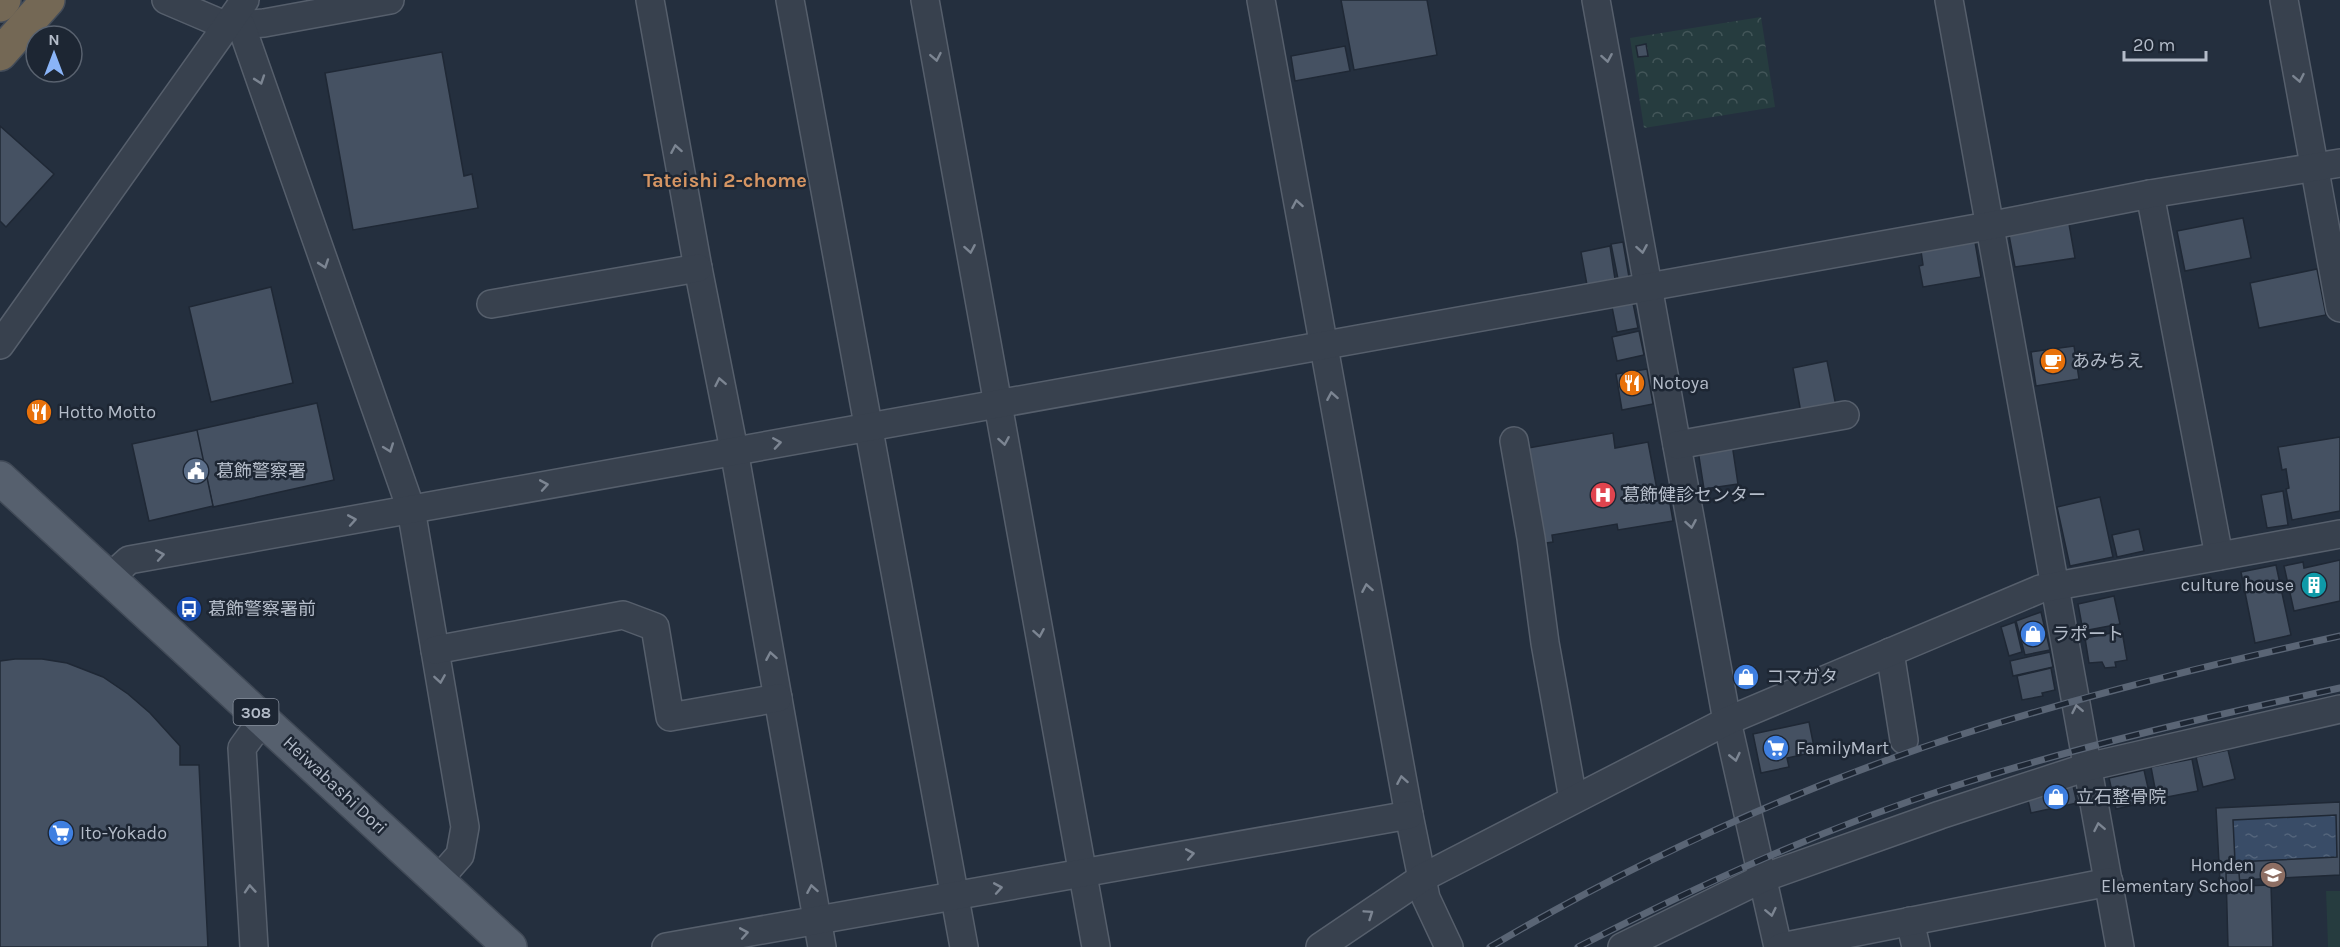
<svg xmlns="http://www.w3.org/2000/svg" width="2340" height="947" font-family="Karla,'Noto Sans JP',sans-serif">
<defs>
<pattern id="park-crowns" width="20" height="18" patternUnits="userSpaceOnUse" patternTransform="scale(1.5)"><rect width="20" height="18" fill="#263c3f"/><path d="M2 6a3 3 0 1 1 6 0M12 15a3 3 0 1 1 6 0" fill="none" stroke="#435659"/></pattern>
<pattern id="water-ripples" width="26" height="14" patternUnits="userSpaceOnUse" patternTransform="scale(1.5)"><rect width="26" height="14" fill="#394c67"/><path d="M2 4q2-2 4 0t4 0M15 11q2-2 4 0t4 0" fill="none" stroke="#53647b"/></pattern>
</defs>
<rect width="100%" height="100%" fill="#242f3e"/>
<path fill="#263c3f" d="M2326,891H2340V947H2328Z"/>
<path fill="url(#park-crowns)" d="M1761,17L1775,107L1644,128L1630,38Z"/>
<path fill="url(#water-ripples)" d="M2336,815L2337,857L2235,862L2233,820Z"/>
<g fill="#455162" stroke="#1f2835" stroke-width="1.5" fill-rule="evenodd">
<path d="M1341,0H1427L1437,55L1354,70Z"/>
<path d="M1646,44L1648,56L1638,57L1636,46Z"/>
<path d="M1345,46L1350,71L1295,81L1291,56Z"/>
<path d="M442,52L464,176L472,174L478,208L353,230L325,73Z"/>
<path d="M0,126L54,174L6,227L0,221Z"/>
<path d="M2243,218L2251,258L2185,271L2177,231Z"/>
<path d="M2069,224L2075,258L2015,267L2009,235Z"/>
<path d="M1623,242L1629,277L1618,279L1611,244Z"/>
<path d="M1975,242L1981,277L1923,287L1919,266L1923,265L1921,251Z"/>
<path d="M1610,246L1615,279L1587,285L1581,252Z"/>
<path d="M2317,269L2326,315L2259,328L2250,283Z"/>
<path d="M271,287L293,383L211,402L189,307Z"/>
<path d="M1633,303L1638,328L1617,332L1612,307Z"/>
<path d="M1639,331L1644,355L1617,361L1612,337Z"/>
<path d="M2074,346L2079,379L2036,386L2031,352Z"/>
<path d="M1827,361L1836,406L1801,413L1793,368Z"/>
<path d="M1647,369L1653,404L1622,410L1616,374Z"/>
<path d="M317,403L334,480L213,507L196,430Z"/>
<path d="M197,430L213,506L149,521L132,444Z"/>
<path d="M1613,433L1615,448L1648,442L1659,500L1669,498L1673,521L1618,530L1617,524L1552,535L1553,542L1539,544L1522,449Z"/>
<path d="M2340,437V511L2292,520L2286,489L2289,488L2286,469L2282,470L2278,447Z"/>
<path d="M1732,444L1738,484L1704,489L1698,450Z"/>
<path d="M2283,491L2288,525L2267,528L2261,495Z"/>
<path d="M2100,497L2113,557L2070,566L2057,507Z"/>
<path d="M2139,529L2144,551L2117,557L2112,535Z"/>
<path d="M2340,560V601L2294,611L2284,566L2303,562L2304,568Z"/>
<path d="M2276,565L2291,635L2255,643L2241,572Z"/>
<path d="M2114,596L2120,624L2083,631L2078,604Z"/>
<path d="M2041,612L2050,650L2025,655L2016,621Z"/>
<path d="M2015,622L2022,652L2009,656L2001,627Z"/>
<path d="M2122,631L2127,660L2115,662L2116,667L2105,668L2102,662L2089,663L2085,638Z"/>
<path d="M2050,652L2053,667L2013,676L2010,661Z"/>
<path d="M15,659H42L67,663L103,677L128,694L150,713L180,746V765H199L208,947H0V661Z"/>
<path d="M2051,668L2055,690L2042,693L2043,696L2022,700L2017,676Z"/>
<path d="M1809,722L1815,752L1787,758L1789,767L1761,773L1753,734Z"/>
<path d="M2228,750L2235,779L2203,787L2196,757Z"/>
<path d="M2192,759L2198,791L2157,799L2151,767Z"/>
<path d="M2144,770L2151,801L2116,809L2109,778Z"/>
<path d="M2073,786L2077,803L2031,813L2027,796Z"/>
<path d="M2340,802V875L2220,881L2216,808ZM2336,815L2337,857L2235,862L2233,820Z"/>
<path d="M2226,873H2239L2240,886L2271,885L2273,947H2228Z"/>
</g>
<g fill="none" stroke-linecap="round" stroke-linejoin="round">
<g stroke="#565f6c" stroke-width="30">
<g id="minor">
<path d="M166,0L227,26L264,23L390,0"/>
<path d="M650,0L698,268L734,450L822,947"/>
<path d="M790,0L964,947"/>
<path d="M925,0L1096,947"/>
<path d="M1261,0L1409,815L1426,898L1449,947"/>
<path d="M1596,0L1727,721L1778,947"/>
<path d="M1949,0L2120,947"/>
<path d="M2284,0L2340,308"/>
<path d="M241,25L411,509L465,827L460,855L438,880"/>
<path d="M2150,194L2219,556"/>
<path d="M491,304L698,268"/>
<path d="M0,345L245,0"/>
<path d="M1514,441L1531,538L1545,643L1573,799"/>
<path d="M1677,445L1845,415"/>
<path d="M109,578L129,560L1988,226L2150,194L2340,163"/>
<path d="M435,650L623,615L655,627L670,717L778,698"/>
<path d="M1890,652L1904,740"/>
<path d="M1910,921L1916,947"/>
<path d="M254,947L242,748L263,719"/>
<path d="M666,947L1409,815"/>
<path d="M1320,947L1422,878L1727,721L2040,589L2340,534"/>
<path d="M1622,947L1763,878L1940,815L2087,767L2340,709"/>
<path d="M1781,947L2109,882"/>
</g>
</g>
<g stroke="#414a57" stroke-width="36">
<path id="major" d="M0,478L510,947"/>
</g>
<g stroke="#434c59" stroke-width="36">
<g id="highway">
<path d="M0,5L4,0"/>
<path d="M0,54L48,0"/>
</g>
</g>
<use href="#minor" stroke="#38414e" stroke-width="27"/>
<use href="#major" stroke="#56606e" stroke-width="33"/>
<use href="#highway" stroke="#746855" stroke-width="33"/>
<g stroke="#5a6575" stroke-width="7">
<g id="rail">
<path d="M1490,947C1638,860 1797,788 1960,735C2085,695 2212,664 2340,636"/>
<path d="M1578,947C1701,884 1826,827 1958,785C2083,745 2211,716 2340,688"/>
</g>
</g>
<use href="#rail" stroke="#1d2633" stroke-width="4.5" stroke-dasharray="14" stroke-linecap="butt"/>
</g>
<defs><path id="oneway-chevron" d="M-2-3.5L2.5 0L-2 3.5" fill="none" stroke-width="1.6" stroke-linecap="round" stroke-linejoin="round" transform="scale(1.5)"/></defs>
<g stroke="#7c8592">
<use href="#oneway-chevron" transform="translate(936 57) rotate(79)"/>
<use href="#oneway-chevron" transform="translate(1607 58) rotate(80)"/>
<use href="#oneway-chevron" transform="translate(2299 78) rotate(79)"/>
<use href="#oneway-chevron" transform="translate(260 80) rotate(71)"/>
<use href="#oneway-chevron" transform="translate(676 149) rotate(-100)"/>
<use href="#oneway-chevron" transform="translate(1297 204) rotate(-100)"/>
<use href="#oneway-chevron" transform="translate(970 249) rotate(80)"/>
<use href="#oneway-chevron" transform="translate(1642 249) rotate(80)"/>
<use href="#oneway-chevron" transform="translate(324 264) rotate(71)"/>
<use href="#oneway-chevron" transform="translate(720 382) rotate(-101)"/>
<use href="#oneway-chevron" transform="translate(1332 396) rotate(-100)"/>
<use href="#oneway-chevron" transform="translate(1004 441) rotate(80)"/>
<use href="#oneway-chevron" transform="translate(777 443) rotate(-9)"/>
<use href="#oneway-chevron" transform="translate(389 448) rotate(70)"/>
<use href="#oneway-chevron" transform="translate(544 485) rotate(-10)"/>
<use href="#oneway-chevron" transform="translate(352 520) rotate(-10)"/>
<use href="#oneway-chevron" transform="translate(1691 524) rotate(80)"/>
<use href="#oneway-chevron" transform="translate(160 555) rotate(-10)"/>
<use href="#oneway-chevron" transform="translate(1367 588) rotate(-100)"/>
<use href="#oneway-chevron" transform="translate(1039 633) rotate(80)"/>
<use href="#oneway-chevron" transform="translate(771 656) rotate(-100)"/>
<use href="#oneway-chevron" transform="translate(440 679) rotate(81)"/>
<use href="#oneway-chevron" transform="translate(2077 709) rotate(-101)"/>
<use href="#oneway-chevron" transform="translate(1735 757) rotate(77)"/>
<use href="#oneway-chevron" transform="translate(1402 780) rotate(-100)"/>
<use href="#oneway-chevron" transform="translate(2099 827) rotate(-101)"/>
<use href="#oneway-chevron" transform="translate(1190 854) rotate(-10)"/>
<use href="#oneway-chevron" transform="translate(998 888) rotate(-10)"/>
<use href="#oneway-chevron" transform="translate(250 889) rotate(-94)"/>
<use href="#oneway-chevron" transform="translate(812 889) rotate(-100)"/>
<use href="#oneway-chevron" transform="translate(1771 912) rotate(78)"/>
<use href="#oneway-chevron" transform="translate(1369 914) rotate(-34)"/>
<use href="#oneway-chevron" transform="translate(744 933) rotate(-10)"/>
</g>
<defs>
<g id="cafe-disc" transform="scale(1.35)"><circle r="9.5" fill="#e8710a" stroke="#1d2633"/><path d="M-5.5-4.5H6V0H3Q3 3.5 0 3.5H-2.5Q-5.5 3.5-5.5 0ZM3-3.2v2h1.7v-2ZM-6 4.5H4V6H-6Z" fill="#fff"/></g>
<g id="restaurant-disc" transform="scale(1.35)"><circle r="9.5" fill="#e8710a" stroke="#1d2633"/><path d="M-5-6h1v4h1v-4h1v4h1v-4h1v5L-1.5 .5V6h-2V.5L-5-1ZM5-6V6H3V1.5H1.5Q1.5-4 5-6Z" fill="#fff"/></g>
<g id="civic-disc" transform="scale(1.35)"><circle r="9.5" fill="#5c6f8a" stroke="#1d2633"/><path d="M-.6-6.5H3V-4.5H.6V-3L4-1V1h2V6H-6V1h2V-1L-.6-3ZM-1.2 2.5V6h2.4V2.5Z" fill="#fff"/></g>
<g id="hospital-disc" transform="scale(1.35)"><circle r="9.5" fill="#e0444e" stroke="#1d2633"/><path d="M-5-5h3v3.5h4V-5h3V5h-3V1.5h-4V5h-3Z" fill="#fff"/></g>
<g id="building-disc" transform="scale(1.35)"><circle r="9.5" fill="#0f9aa8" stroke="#1d2633"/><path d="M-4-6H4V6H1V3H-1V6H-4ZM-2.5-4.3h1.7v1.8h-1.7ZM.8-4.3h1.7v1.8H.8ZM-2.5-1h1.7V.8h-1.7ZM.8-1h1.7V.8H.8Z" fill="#fff"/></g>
<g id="bus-disc" transform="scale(1.35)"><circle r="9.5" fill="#1a4fb4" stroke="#1d2633"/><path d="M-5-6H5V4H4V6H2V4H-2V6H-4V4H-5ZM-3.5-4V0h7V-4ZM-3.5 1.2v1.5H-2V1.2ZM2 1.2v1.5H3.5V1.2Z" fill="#fff"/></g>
<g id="shop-disc" transform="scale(1.35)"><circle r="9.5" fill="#3f7fe0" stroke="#1d2633"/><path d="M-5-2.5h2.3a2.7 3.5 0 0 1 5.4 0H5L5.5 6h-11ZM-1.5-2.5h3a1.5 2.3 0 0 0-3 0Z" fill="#fff"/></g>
<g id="supermarket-disc" transform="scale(1.35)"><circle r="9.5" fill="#3f7fe0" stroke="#1d2633"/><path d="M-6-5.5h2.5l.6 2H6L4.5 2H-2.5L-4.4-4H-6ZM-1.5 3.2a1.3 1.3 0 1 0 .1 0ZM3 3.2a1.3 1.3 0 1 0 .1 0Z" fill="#fff"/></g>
<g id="school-disc" transform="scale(1.35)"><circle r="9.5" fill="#8d6e63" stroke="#1d2633"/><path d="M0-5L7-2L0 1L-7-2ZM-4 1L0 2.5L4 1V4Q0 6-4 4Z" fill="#fff"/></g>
</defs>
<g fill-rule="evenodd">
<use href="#cafe-disc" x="2053" y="361"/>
<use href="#restaurant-disc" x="1632" y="383"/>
<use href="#restaurant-disc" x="39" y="412"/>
<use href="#civic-disc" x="196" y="471"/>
<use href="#hospital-disc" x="1603" y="495"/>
<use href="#building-disc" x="2314" y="585"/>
<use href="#bus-disc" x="189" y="609"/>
<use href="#shop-disc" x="2033" y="634"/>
<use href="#shop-disc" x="1746" y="677"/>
<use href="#supermarket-disc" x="1776" y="748"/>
<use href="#shop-disc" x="2056" y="797"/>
<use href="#supermarket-disc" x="61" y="833"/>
<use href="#school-disc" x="2273" y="875"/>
</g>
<g text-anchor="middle" stroke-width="5" stroke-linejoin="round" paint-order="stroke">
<rect fill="#1d2633" stroke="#878f9c" stroke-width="1.5" x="233.5" y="699" width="45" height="26" rx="4.5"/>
<g font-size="16" font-weight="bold" fill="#b4bcc9">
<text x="256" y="718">308</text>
</g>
<g font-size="18" fill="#b4bcc9" stroke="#1d2633" text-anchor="start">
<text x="2072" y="367">あみちえ</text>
<text x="1652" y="389">Notoya</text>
<text x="58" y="418">Hotto Motto</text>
<text x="216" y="477">葛飾警察署</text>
<text x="1622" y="501">葛飾健診センター</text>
<text x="2294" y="591" text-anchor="end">culture house</text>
<text x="208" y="615">葛飾警察署前</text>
<text x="2052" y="640">ラポート</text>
<text x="1766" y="683">コマガタ</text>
<text x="1796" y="754">FamilyMart</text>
<text x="2076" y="803">立石整骨院</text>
<text x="80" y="839">Ito-Yokado</text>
<text x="2254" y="871" text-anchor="end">Honden<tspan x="2254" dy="21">Elementary School</tspan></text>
</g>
<g font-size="18" fill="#b4bcc9" stroke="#1d2633">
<text transform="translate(335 785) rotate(43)" y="6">Heiwabashi Dori</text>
</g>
<g font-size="20" font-weight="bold" fill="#d59563" stroke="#1d2633">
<text x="725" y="187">Tateishi 2-chome</text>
</g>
</g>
<g transform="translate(54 54)"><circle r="28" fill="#1d2633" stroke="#59626f" stroke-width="1.5"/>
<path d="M0-4.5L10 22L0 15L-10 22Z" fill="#8ab4f8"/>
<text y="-9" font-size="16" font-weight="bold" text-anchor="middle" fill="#b4bcc9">N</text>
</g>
<path d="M2124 51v9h82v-9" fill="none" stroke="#b4bcc9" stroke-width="3"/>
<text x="2133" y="51" font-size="18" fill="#b4bcc9" stroke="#1d2633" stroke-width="4.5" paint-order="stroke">20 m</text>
</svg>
